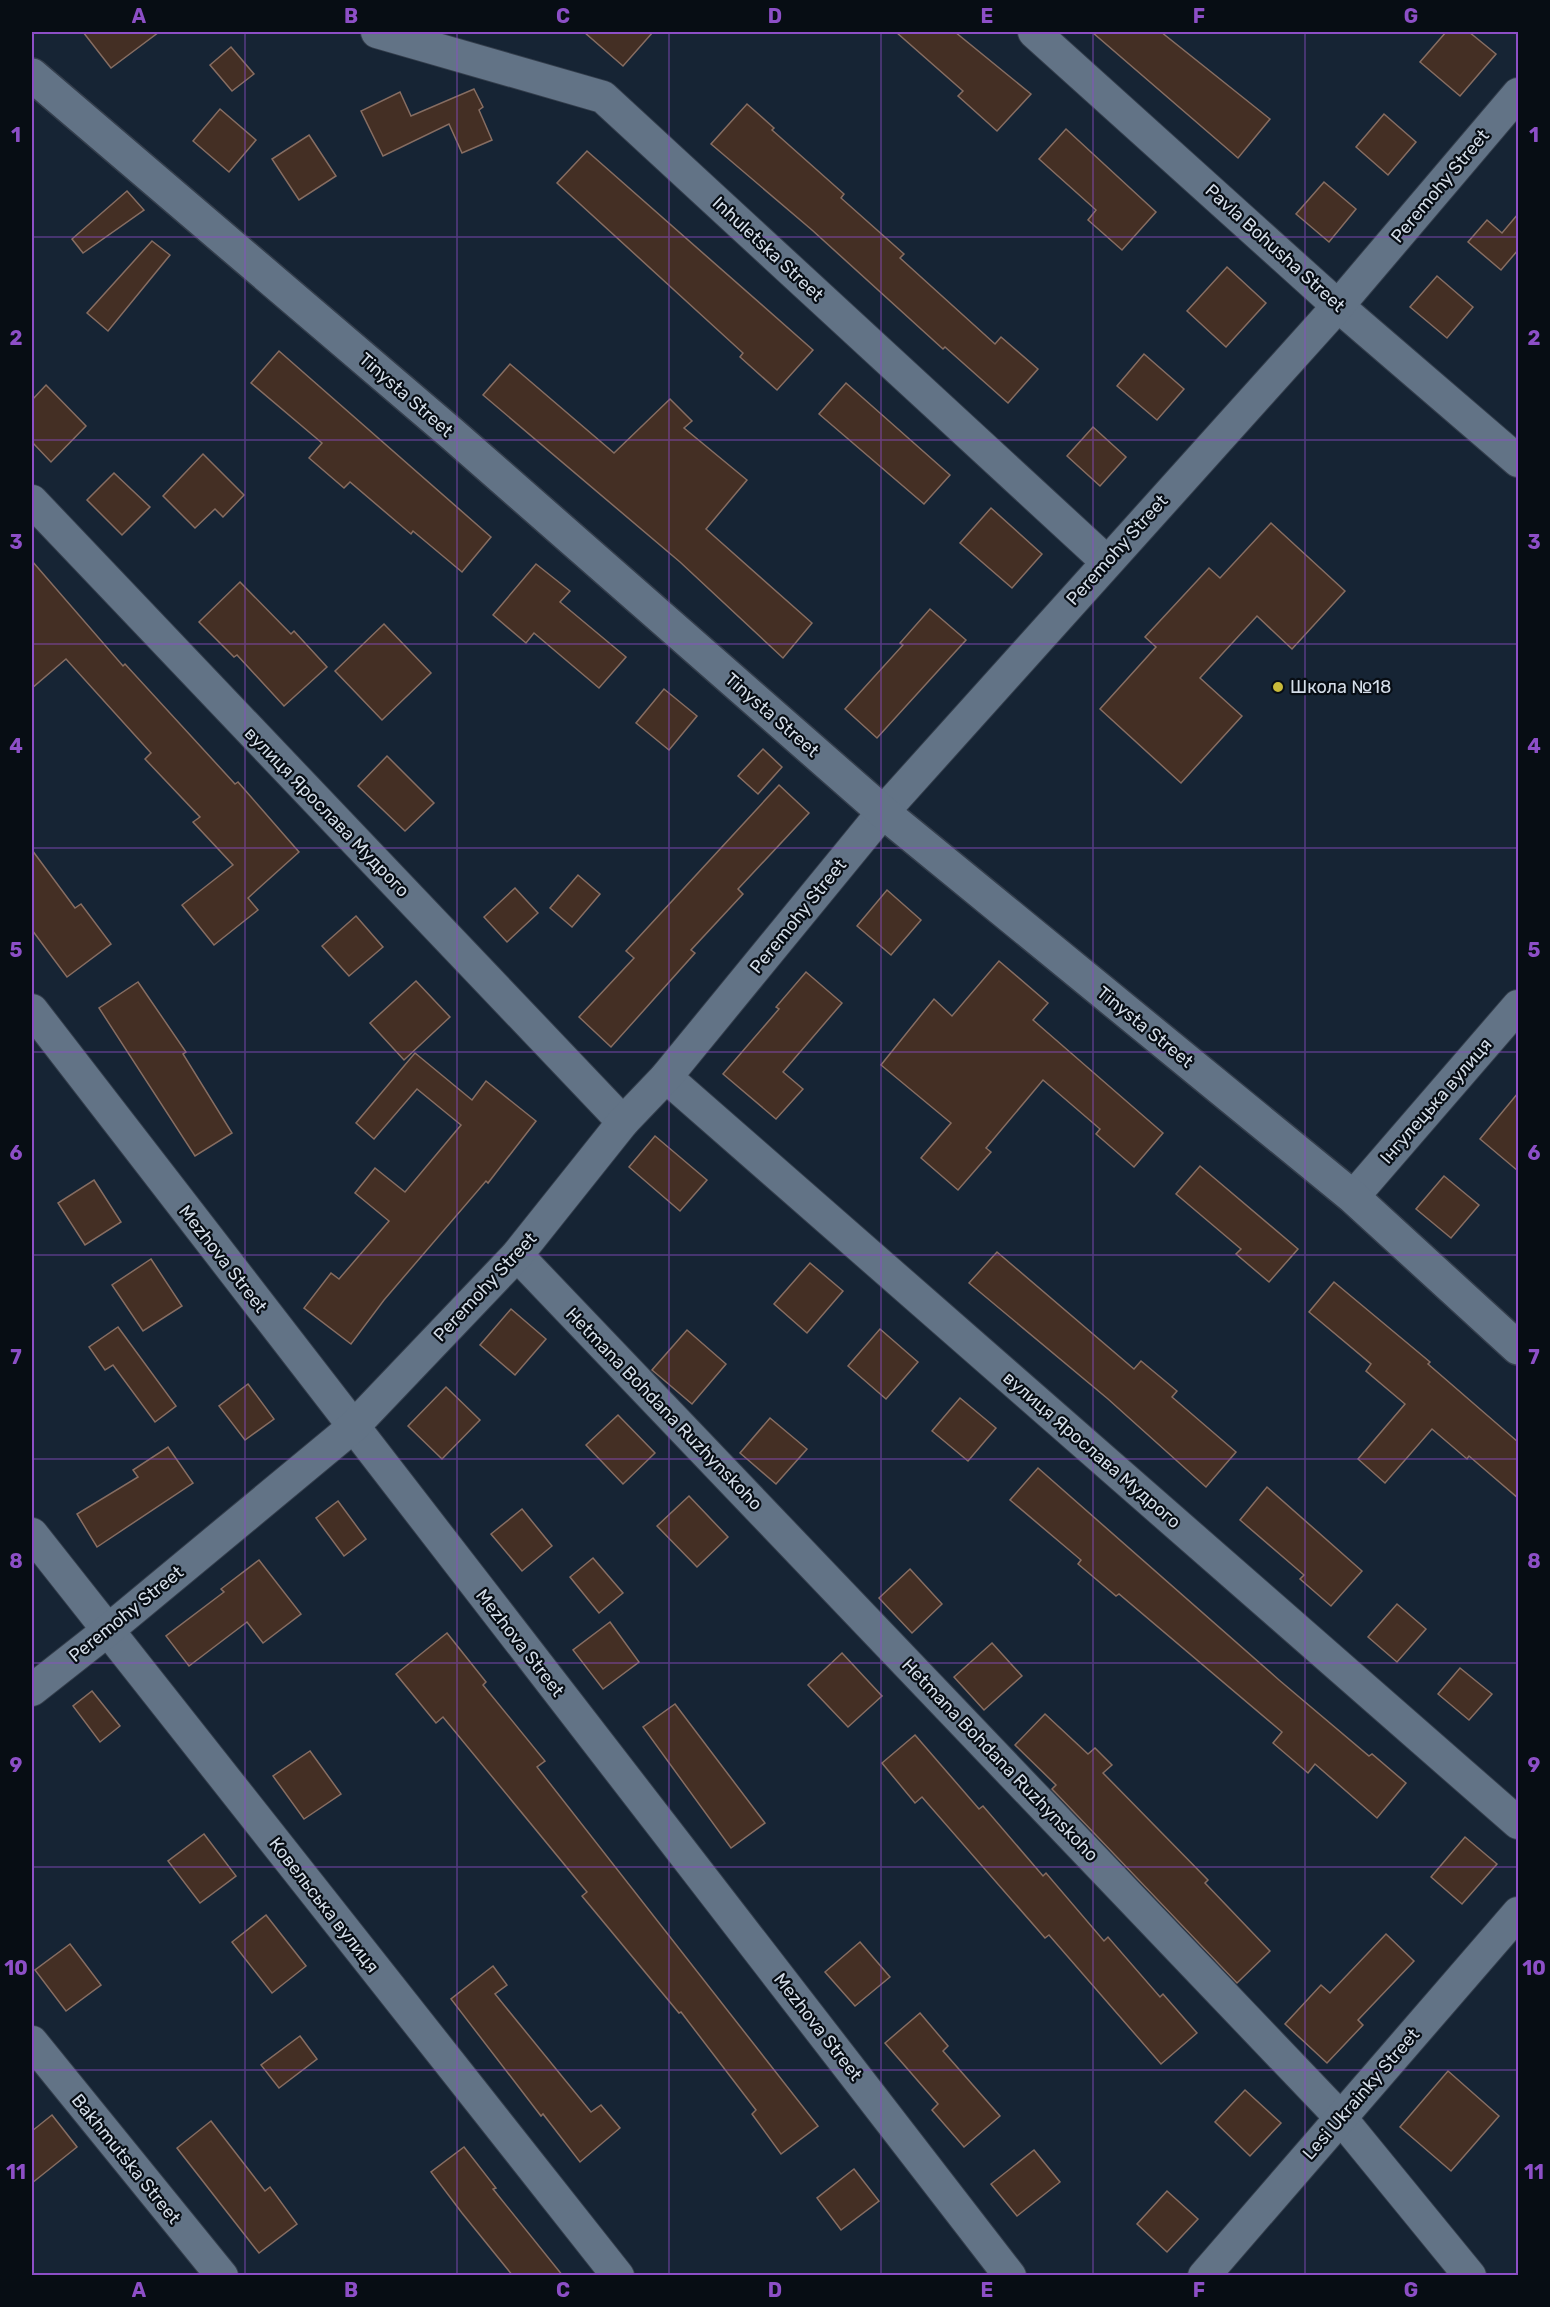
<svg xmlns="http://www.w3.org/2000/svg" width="1550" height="2307" font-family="Rubik,sans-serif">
<rect width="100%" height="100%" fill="#162434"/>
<g fill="#442f24" stroke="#866d62" stroke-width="1.5">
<path d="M83,32H159L111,68Z"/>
<path d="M584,32H653L623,66Z"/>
<path d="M896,32H955L1031,94L997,131L958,96L963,91Z"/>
<path d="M1092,32H1161L1270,119L1238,158Z"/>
<path d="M1446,32H1469L1496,54L1460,96L1420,62Z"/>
<path d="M231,47L254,74L232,91L210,65Z"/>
<path d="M474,89L483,107L479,110L492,140L462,153L449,124L383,156L361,111L400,92L411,116Z"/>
<path d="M747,104L774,128L772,130L844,194L841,198L904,254L900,258L995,344L1001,337L1038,369L1008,403L945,347L943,349L812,230L711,144Z"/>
<path d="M220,109L256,140L229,172L193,141Z"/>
<path d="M1384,114L1416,142L1388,175L1356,147Z"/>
<path d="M1066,129L1156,212L1122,250L1088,220L1096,210L1039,159Z"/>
<path d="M309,135L336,176L299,200L272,159Z"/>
<path d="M587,151L813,350L777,390L740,357L743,353L557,183Z"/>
<path d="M1324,182L1356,209L1329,242L1296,214Z"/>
<path d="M127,191L144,210L83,253L72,239Z"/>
<path d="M1518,214V250L1501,270L1468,242L1487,220L1502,233Z"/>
<path d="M152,241L170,255L108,331L87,313Z"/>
<path d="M1227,267L1266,303L1226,347L1187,311Z"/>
<path d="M1437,276L1473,307L1447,338L1410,307Z"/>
<path d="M279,351L491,537L462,572L413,531L411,534L350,482L344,488L309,458L322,443L251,383Z"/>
<path d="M1144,354L1184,389L1157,420L1117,386Z"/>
<path d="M510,364L614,453L670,399L692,421L684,428L747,480L706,529L812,623L783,658L680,562L483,395Z"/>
<path d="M846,383L950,475L924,504L819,414Z"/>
<path d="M46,385L86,426L51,462L32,442V400Z"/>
<path d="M1093,427L1126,457L1100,486L1067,456Z"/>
<path d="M203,454L244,495L223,517L215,509L195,528L163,496Z"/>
<path d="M114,473L150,507L122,535L87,500Z"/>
<path d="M991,508L1042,554L1012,588L960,543Z"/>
<path d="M1271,523L1345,591L1292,649L1257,616L1200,678L1242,716L1181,783L1100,709L1156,647L1145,637L1209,568L1220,578Z"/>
<path d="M32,561L123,666L125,664L235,784L238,782L299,852L248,898L258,910L214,945L182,905L233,865L193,822L200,817L145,759L151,753L66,659L32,688Z"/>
<path d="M536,564L570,591L560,602L626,657L599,688L534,633L526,643L493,615Z"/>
<path d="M240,582L291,634L294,631L327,667L284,706L237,655L234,657L199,622Z"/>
<path d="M930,609L966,640L877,738L845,709L903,645L900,643Z"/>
<path d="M384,624L431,673L382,720L335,671Z"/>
<path d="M664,689L697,716L669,750L636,723Z"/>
<path d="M763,749L782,767L758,794L738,776Z"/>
<path d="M387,756L434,803L405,831L358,786Z"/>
<path d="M779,785L809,813L738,889L743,894L691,950L695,953L611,1047L579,1017L634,958L626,951Z"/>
<path d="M32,850L75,908L81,904L111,944L67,977L32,930Z"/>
<path d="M578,875L600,894L572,927L550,908Z"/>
<path d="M515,888L538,913L507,942L484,917Z"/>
<path d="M887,890L921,920L891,955L857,926Z"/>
<path d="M356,916L383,947L349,976L322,946Z"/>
<path d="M999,961L1048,1003L1033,1020L1163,1133L1134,1167L1096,1134L1100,1129L1043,1080L986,1148L991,1152L958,1190L921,1158L951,1123L881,1065L934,999L952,1016Z"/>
<path d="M806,972L842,1003L783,1072L803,1089L776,1119L723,1074L779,1009L776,1007Z"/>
<path d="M416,981L450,1017L404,1060L370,1023Z"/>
<path d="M138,982L186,1052L183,1054L232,1133L195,1156L99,1008Z"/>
<path d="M415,1053L472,1100L486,1081L536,1121L488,1183L486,1181L384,1300L351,1344L304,1308L331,1273L339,1279L389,1221L355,1193L375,1168L405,1192L461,1125L417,1089L374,1139L356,1123Z"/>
<path d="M1518,1093V1171L1480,1139Z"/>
<path d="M655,1136L707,1180L680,1211L629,1167Z"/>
<path d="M1200,1166L1298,1249L1269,1282L1236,1254L1241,1249L1176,1194Z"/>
<path d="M1444,1176L1479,1205L1451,1238L1416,1209Z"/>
<path d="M94,1180L121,1222L85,1245L58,1203Z"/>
<path d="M997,1252L1134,1369L1141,1361L1177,1391L1172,1397L1236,1452L1206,1487L1108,1399L969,1283Z"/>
<path d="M151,1259L182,1306L143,1331L112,1285Z"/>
<path d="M810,1263L843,1291L807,1333L774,1304Z"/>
<path d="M1334,1282L1430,1362L1428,1364L1518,1442V1498L1469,1456L1467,1459L1432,1429L1385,1483L1358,1459L1405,1404L1366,1371L1371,1364L1309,1312Z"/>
<path d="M511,1309L546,1339L515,1375L480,1345Z"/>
<path d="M118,1327L176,1406L155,1422L113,1365L105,1370L89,1347Z"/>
<path d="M880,1329L918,1362L886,1399L848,1366Z"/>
<path d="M687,1330L726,1364L692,1404L652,1370Z"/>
<path d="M248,1384L274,1419L245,1440L219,1406Z"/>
<path d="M446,1387L480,1420L442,1459L408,1426Z"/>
<path d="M960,1398L996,1428L968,1461L932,1431Z"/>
<path d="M618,1415L655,1453L623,1484L586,1445Z"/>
<path d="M770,1418L807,1449L776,1484L740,1453Z"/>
<path d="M168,1447L193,1483L97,1547L77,1514L138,1477L133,1470Z"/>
<path d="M1038,1468L1279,1680L1369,1756L1372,1754L1406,1783L1377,1818L1315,1764L1308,1773L1273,1743L1282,1732L1119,1594L1116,1596L1078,1564L1081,1560L1010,1500Z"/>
<path d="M1267,1487L1362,1571L1331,1606L1300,1579L1304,1575L1240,1520Z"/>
<path d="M689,1496L728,1537L697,1567L657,1526Z"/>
<path d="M338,1501L366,1539L344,1556L316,1518Z"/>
<path d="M522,1509L552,1546L522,1571L491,1534Z"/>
<path d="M593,1558L623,1593L599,1613L570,1577Z"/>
<path d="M259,1560L301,1614L263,1643L247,1622L189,1666L166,1636L224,1592L221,1589Z"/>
<path d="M910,1569L942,1604L912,1633L879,1598Z"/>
<path d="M1397,1604L1426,1629L1397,1662L1368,1637Z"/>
<path d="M610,1622L639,1662L603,1689L573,1650Z"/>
<path d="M447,1633L486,1682L483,1685L545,1761L537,1767L818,2126L781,2154L752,2114L756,2110L681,2012L679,2013L582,1896L587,1892L443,1717L436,1723L396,1674Z"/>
<path d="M992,1643L1022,1676L984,1710L954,1677Z"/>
<path d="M842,1653L882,1696L848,1727L808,1685Z"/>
<path d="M1460,1668L1492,1694L1469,1720L1438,1694Z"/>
<path d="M92,1691L120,1726L100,1742L73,1706Z"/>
<path d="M675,1704L765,1823L731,1848L643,1727Z"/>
<path d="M1045,1714L1088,1754L1095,1748L1112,1765L1103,1773L1208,1880L1205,1883L1270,1951L1237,1983L1052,1789L1056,1785L1015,1745Z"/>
<path d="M915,1735L979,1809L983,1806L1043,1876L1046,1873L1104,1941L1108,1937L1160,1997L1163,1994L1197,2033L1161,2064L1049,1935L1045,1938L922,1797L915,1803L882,1763Z"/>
<path d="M310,1751L341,1794L304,1819L273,1776Z"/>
<path d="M204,1834L236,1876L200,1903L168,1861Z"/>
<path d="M1465,1837L1497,1864L1462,1904L1431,1877Z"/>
<path d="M266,1915L306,1966L272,1993L232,1942Z"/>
<path d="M1386,1934L1414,1961L1358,2020L1363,2025L1327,2063L1285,2024L1321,1985L1330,1993Z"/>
<path d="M860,1942L890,1977L855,2006L825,1972Z"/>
<path d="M70,1944L101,1985L66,2011L35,1970Z"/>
<path d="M493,1966L507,1985L495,1994L591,2112L601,2105L620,2128L580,2162L543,2114L541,2116L451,1999Z"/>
<path d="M920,2013L948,2046L943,2051L1000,2116L964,2147L932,2110L938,2104L885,2043Z"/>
<path d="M300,2036L317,2059L279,2088L261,2065Z"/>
<path d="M1448,2071L1499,2116L1451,2171L1400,2127Z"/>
<path d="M1245,2090L1281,2123L1250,2156L1215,2122Z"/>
<path d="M52,2115L77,2147L32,2183V2131Z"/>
<path d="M211,2121L265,2191L270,2187L297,2224L259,2253L177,2148Z"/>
<path d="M464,2147L496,2188L493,2189L563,2276H513L462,2213L431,2172Z"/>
<path d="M1034,2150L1060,2182L1017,2216L991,2184Z"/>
<path d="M854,2169L879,2201L841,2230L817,2198Z"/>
<path d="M1167,2191L1198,2219L1167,2252L1137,2224Z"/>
</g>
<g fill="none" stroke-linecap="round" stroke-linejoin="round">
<g stroke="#343e4c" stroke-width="34">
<g id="street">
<path d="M377,32L603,97L1106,561"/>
<path d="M1034,32L1338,306L1518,461"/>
<path d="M32,501L623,1122"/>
<path d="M32,1010L1010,2276"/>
<path d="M666,1077L1518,1823"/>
<path d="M1353,1197L1518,1006"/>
<path d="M517,1255L1340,2117L1470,2276"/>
<path d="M32,1534L618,2276"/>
<path d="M32,1690L107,1631L353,1427L517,1255L623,1122L666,1077L883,812L1338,306L1518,94"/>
<path d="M32,2042L222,2276"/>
<path d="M1204,2276L1518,1913"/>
</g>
</g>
<g stroke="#343e4c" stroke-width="36">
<path id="secondary" d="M32,75L451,433L883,812L1353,1197L1518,1348"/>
</g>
<use href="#street" stroke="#627386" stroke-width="32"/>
<use href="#secondary" stroke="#627386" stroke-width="33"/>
</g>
<path fill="none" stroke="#8d4fc7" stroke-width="1.5" stroke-opacity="0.55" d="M245,32V2276M457,32V2276M669,32V2276M881,32V2276M1093,32V2276M1305,32V2276M32,237H1518M32,440H1518M32,644H1518M32,848H1518M32,1052H1518M32,1255H1518M32,1459H1518M32,1663H1518M32,1867H1518M32,2070H1518"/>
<circle fill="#c9ba3a" stroke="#070d14" stroke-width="2" cx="1278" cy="687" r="6"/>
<g text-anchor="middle" stroke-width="4.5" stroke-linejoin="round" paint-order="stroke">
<g font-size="18" fill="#d4dde8" stroke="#070d14">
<text transform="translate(1440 186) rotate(-50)" y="6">Peremohy Street</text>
<text transform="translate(1275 248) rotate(42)" y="6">Pavla Bohusha Street</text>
<text transform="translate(768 249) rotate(43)" y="6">Inhuletska Street</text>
<text transform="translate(406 395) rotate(41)" y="6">Tinysta Street</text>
<text transform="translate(1117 550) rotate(-48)" y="6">Peremohy Street</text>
<text transform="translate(772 715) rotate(41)" y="6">Tinysta Street</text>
<text transform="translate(327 812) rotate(46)" y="6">вулиця Ярослава Мудрого</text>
<text transform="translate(798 916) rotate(-51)" y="6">Peremohy Street</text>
<text transform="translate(1145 1027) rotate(39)" y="6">Tinysta Street</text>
<text transform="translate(1436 1101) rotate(-49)" y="6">Інгулецька вулиця</text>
<text transform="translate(223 1259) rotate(52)" y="6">Mezhova Street</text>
<text transform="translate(485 1287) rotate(-47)" y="6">Peremohy Street</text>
<text transform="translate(664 1409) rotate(46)" y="6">Hetmana Bohdana Ruzhynskoho</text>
<text transform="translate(1092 1450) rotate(41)" y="6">вулиця Ярослава Мудрого</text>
<text transform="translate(126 1614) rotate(-39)" y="6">Peremohy Street</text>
<text transform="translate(520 1643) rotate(52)" y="6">Mezhova Street</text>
<text transform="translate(1000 1760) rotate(46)" y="6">Hetmana Bohdana Ruzhynskoho</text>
<text transform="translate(324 1905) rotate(52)" y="6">Ковельська вулиця</text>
<text transform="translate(818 2027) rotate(52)" y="6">Mezhova Street</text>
<text transform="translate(1361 2094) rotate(-49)" y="6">Lesi Ukrainky Street</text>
<text transform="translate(126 2159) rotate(51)" y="6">Bakhmutska Street</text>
</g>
<g font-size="18" fill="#d4dde8" stroke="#070d14" text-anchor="start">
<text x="1290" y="693">Школа №18</text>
</g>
</g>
<rect width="1550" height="2307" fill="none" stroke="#070d14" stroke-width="66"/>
<rect x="33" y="33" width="1484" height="2241" fill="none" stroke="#8d4fc7" stroke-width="2"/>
<g font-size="20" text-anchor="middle" font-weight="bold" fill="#8d4fc7">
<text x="139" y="23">A</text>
<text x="351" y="23">B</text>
<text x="563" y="23">C</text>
<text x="775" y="23">D</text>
<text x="987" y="23">E</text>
<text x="1199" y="23">F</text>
<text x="1411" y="23">G</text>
<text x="16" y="142">1</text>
<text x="1534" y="142">1</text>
<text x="16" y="345">2</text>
<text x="1534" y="345">2</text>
<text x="16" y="549">3</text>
<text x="1534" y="549">3</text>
<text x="16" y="753">4</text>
<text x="1534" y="753">4</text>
<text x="16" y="957">5</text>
<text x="1534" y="957">5</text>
<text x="16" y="1160">6</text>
<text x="1534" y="1160">6</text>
<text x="16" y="1364">7</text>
<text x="1534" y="1364">7</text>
<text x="16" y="1568">8</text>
<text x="1534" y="1568">8</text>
<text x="16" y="1772">9</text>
<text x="1534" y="1772">9</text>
<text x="16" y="1975">10</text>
<text x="1534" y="1975">10</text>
<text x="16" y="2179">11</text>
<text x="1534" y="2179">11</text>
<text x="139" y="2297">A</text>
<text x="351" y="2297">B</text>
<text x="563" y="2297">C</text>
<text x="775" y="2297">D</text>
<text x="987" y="2297">E</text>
<text x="1199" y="2297">F</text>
<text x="1411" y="2297">G</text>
</g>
</svg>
